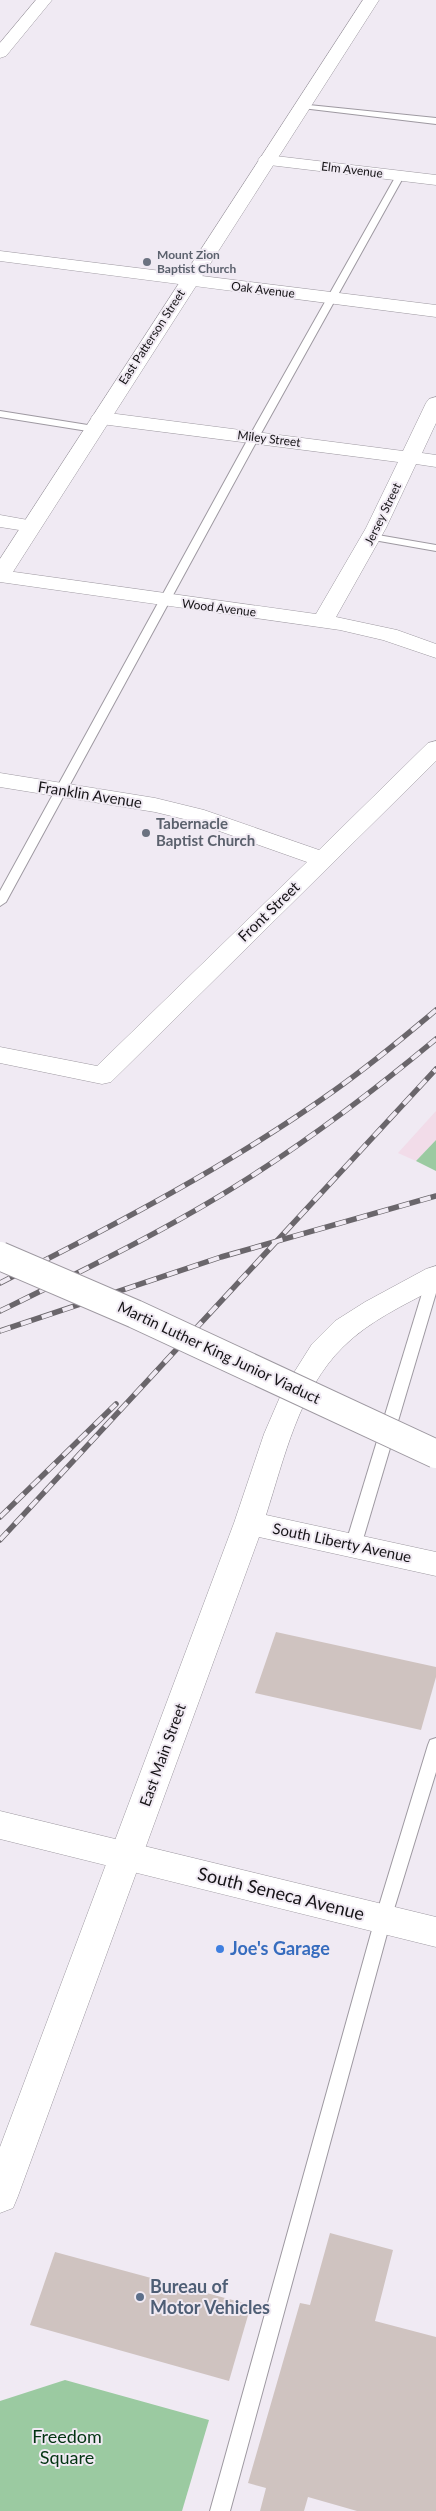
<svg xmlns="http://www.w3.org/2000/svg" width="436" height="2511" font-family="Lato,sans-serif">
<rect width="100%" height="100%" fill="#f0eaf3"/>
<path fill="#f2dce9" d="M436,1111V1140L416,1161L398,1153Z"/>
<g fill="#9bcaa1">
<path d="M436,1140V1171L416,1161Z"/>
<path d="M65,2380L209,2420L182,2511H0V2401Z"/>
</g>
<g fill="#cfc3c0">
<path d="M276,1632L436,1667V1677L421,1730L255,1693Z"/>
<path d="M330,2233L393,2250L375,2321L436,2337V2511H357L308,2497L304,2511H260L266,2488L248,2483L300,2303L310,2305Z"/>
<path d="M55,2252L251,2305L229,2381L30,2325Z"/>
</g>
<g fill="none" stroke-linecap="round" stroke-linejoin="round">
<g stroke="#9e99a1" stroke-width="2">
<g id="service">
<path d="M299,104L436,118V124L302,108L298,106Z"/>
<path d="M397,174L404,176L259,437L6,902L0,906V891L249,437Z"/>
<path d="M0,411L94,426L99,429L94,432L0,417Z"/>
<path d="M372,534L436,545V551L368,539V535Z"/>
<path d="M436,1273V1293L361,1546L358,1550H348L345,1546L427,1277L429,1274Z"/>
<path d="M436,1738V1772L391,1919L230,2511H210L375,1919L428,1745L430,1740Z"/>
</g>
</g>
<g stroke="#9e99a1" stroke-width="1">
<g id="minor">
<path d="M36,0H52L6,56L0,58V43Z"/>
<path d="M267,155L436,175V185L261,164L258,160L261,156Z"/>
<path d="M0,251L436,305V317L0,261Z"/>
<path d="M436,397V423L422,453L436,455V467L416,464L386,528L336,617L397,630L436,644V658L383,640L340,630L0,582V570L316,614L366,528L398,462L101,424L94,422L91,418L94,414L101,412L403,451L426,403L429,399Z"/>
<path d="M0,515L39,522L42,526L39,530L32,532L0,527Z"/>
<path d="M436,741V761L111,1082L102,1084L0,1063V1047L97,1066L307,862L188,820L155,812L0,787V773L155,798L204,810L319,850L428,743Z"/>
<path d="M0,1811L436,1917V1947L0,1839Z"/>
</g>
</g>
<g stroke="#9e99a1" stroke-width="1">
<g id="tertiary">
<path d="M363,0H379L11,575L7,579L0,581V559Z"/>
<path d="M436,1266V1288C404,1305 369,1321 343,1347C299,1390 284,1459 266,1515L436,1552V1576L259,1537L18,2196L13,2208L0,2213V2147L234,1523L264,1434L283,1390L312,1344L335,1321L365,1302L426,1269Z"/>
</g>
</g>
<use href="#service" fill="#fff" fill-rule="evenodd"/>
<use href="#minor" fill="#fff" fill-rule="evenodd"/>
<use href="#tertiary" fill="#fff" fill-rule="evenodd"/>
<g stroke="#6a666b" stroke-width="5.5">
<g id="rail">
<path d="M0,1283C115,1225 230,1165 335,1090C370,1065 403,1038 436,1010"/>
<path d="M0,1311C84,1270 169,1229 247,1179C313,1137 376,1089 436,1039"/>
<path d="M0,1331L221,1257L436,1196"/>
<path d="M0,1517L116,1404"/>
<path d="M0,1540L436,1069"/>
</g>
</g>
<use href="#rail" stroke="#f0eaf3" stroke-width="4" stroke-dasharray="11" stroke-linecap="butt"/>
<g stroke="#9e99a1" stroke-width="30" stroke-linecap="butt">
<path id="tertiary-bridge" d="M0,1256L135,1314L436,1454"/>
</g>
<use href="#tertiary-bridge" stroke="#fff" stroke-width="28"/>
</g>
<g fill="#6b7280" stroke="#f0eaf3" stroke-width="2">
<circle cx="147" cy="262" r="5"/>
<circle cx="146" cy="833" r="5"/>
</g>
<circle fill="#3f7fe0" stroke="#f0eaf3" stroke-width="2" cx="220" cy="1949" r="5"/>
<circle fill="#5c6f8a" stroke="#f0eaf3" stroke-width="2" cx="140" cy="2297" r="5"/>
<g text-anchor="middle" stroke-width="4" stroke-linejoin="round" paint-order="stroke">
<g font-size="12" fill="#161417" stroke="#f0eaf3">
<text transform="translate(352 170) rotate(7)" y="4">Elm Avenue</text>
<text transform="translate(263 290) rotate(7)" y="4">Oak Avenue</text>
<text transform="translate(152 337) rotate(-57)" y="4">East Patterson Street</text>
<text transform="translate(269 439) rotate(7)" y="4">Miley Street</text>
<text transform="translate(383 514) rotate(-64)" y="4">Jersey Street</text>
<text transform="translate(219 608) rotate(7)" y="4">Wood Avenue</text>
</g>
<g font-size="12" font-weight="bold" fill="#5b616d" stroke="#f0eaf3" text-anchor="start">
<text x="157" y="259">Mount Zion<tspan x="157" dy="14">Baptist Church</tspan></text>
</g>
<g font-size="15" fill="#161417" stroke="#f0eaf3">
<text transform="translate(90 795) rotate(9)" y="5">Franklin Avenue</text>
<text transform="translate(269 912) rotate(-44)" y="5">Front Street</text>
<text transform="translate(219 1353) rotate(25)" y="5">Martin Luther King Junior Viaduct</text>
<text transform="translate(342 1543) rotate(12)" y="5">South Liberty Avenue</text>
<text transform="translate(163 1755) rotate(-70)" y="5">East Main Street</text>
</g>
<g font-size="15" font-weight="bold" fill="#5b616d" stroke="#f0eaf3" text-anchor="start">
<text x="156" y="829">Tabernacle<tspan x="156" dy="17">Baptist Church</tspan></text>
</g>
<g font-size="18" fill="#161417" stroke="#f0eaf3">
<text transform="translate(281 1894) rotate(14)" y="6">South Seneca Avenue</text>
</g>
<g font-size="18" font-weight="bold" fill="#366cbe" stroke="#f0eaf3" text-anchor="start">
<text x="230" y="1955">Joe's Garage</text>
</g>
<g font-size="18" font-weight="bold" fill="#4e5e75" stroke="#f0eaf3" text-anchor="start">
<text x="150" y="2293">Bureau of<tspan x="150" dy="21">Motor Vehicles</tspan></text>
</g>
<g font-size="18" fill="#023411" stroke="#f0eaf3">
<text x="67" y="2443">Freedom<tspan x="67" dy="21">Square</tspan></text>
</g>
</g>
</svg>
